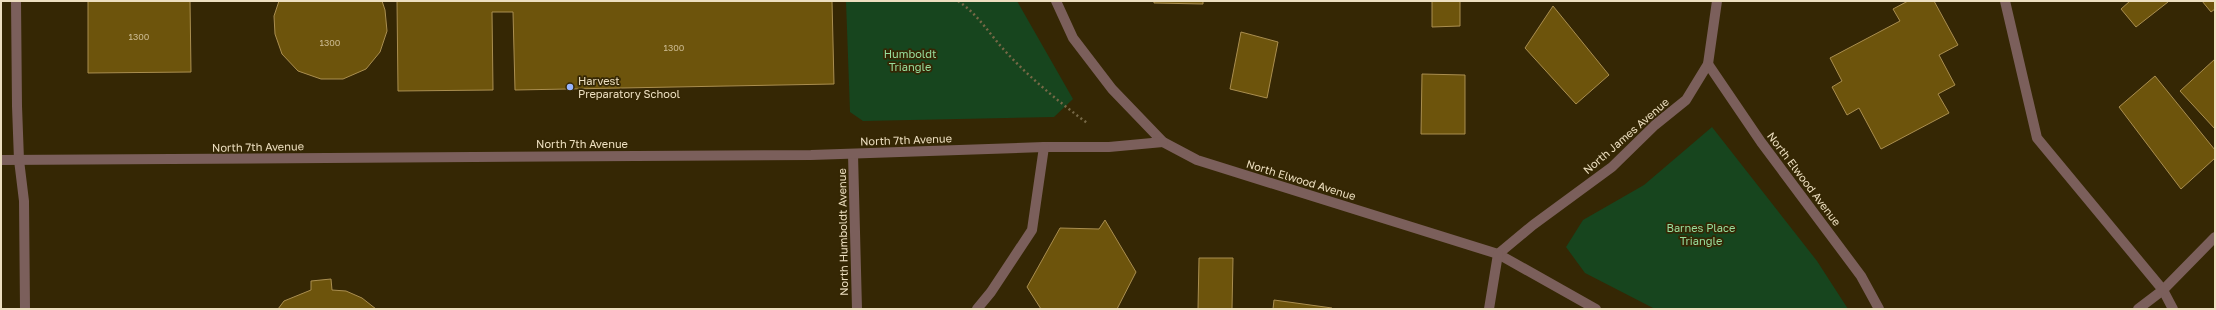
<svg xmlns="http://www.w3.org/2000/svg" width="2216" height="310" font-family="'Golos Text',sans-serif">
<rect width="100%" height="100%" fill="#352704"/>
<g fill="#17451e">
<path d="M846,1H1017L1073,99L1054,117L863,121L850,112Z"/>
<path d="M1712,127L1817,261L1848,309H1655L1585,273L1566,247L1583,220L1644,185Z"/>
</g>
<g fill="#6d540c" stroke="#aa8e4f">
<path d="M88,1H190L191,72L88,73Z"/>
<path d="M279,1H382L385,10L387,31L380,52L366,69L343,79H321L298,71L282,54L275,34L274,16Z"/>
<path d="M397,1H832L834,84L515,90L513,12H492L493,90L398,91Z"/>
<path d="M1154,1H1203V4L1154,3Z"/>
<path d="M1432,1H1460V26L1432,27Z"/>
<path d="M1908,1H1934L1958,45L1939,55L1955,85L1938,94L1949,113L1881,149L1859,108L1847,115L1832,87L1842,81L1830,58L1900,21L1893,9Z"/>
<path d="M2130,1H2167L2168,2L2136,27L2121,9Z"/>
<path d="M2202,1H2215V9L2211,12Z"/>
<path d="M1553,6L1609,75L1576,104L1525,48Z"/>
<path d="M1241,32L1278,42L1267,98L1230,89Z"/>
<path d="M2215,59V129L2180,91Z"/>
<path d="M1422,74L1465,75V134H1421Z"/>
<path d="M2155,76L2215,150V158L2181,189L2119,107Z"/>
<path d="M1105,220L1136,272L1117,309H1041L1027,287L1060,228L1099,229Z"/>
<path d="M1199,258H1233L1232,309H1198Z"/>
<path d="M331,279L332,290L346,291L362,298L376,309H278L284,301L311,290V281Z"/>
<path d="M1274,300L1332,308L1331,309H1273Z"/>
</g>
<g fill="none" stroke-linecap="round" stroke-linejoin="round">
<path stroke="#776947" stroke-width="2.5" stroke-dasharray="2 3" stroke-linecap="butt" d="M958,1C978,14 990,35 1006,52C1031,79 1058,101 1087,123"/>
<g stroke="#7b5f5b" stroke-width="10">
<path d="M16,1L17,106L19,160L24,201L25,309"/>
<path d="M1056,1L1073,38L1112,89L1163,142L1197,160L1498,254L1596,309"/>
<path d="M2005,1L2037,138L2163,290L2173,309"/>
<path d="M1708,64L1761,142L1861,276L1879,309"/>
<path d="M853,154L857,309"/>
<path d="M1,160L811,155L1044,147H1109L1163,142"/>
<path d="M1498,254L1533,225L1612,167L1655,125L1686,100L1708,64L1717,1"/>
<path d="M977,309L991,292L1032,230L1044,147"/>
<path d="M1489,309L1498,254"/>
<path d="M2138,309L2163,290L2215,237"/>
</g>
</g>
<circle fill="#98b5fd" stroke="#352704" stroke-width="1.5" cx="570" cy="87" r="4"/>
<g text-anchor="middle" stroke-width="3.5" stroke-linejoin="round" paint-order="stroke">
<g font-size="9" fill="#cdbc93">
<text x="139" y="40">1300</text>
<text x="330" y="46">1300</text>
<text x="674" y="51">1300</text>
</g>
<g font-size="11" fill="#97dd9d" stroke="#352704">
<text x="910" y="58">Humboldt<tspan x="910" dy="13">Triangle</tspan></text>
<text x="1701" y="232">Barnes Place<tspan x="1701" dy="13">Triangle</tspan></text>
</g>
<g font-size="11" fill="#eddfc0" stroke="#352704" text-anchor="start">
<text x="578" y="85">Harvest<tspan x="578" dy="13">Preparatory School</tspan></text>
</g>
<g font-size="11" fill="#eddfc0" stroke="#352704">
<text transform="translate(1626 136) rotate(-41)" y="4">North James Avenue</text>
<text transform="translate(906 140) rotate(-2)" y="4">North 7th Avenue</text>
<text x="582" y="148">North 7th Avenue</text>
<text transform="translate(258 147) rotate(-1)" y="4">North 7th Avenue</text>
<text transform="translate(1804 179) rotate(53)" y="4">North Elwood Avenue</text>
<text transform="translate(1301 180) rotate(17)" y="4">North Elwood Avenue</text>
<text transform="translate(843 232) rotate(-91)" y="4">North Humboldt Avenue</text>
</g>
</g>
<rect width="2216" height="310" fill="none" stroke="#eddfc0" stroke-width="4"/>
</svg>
